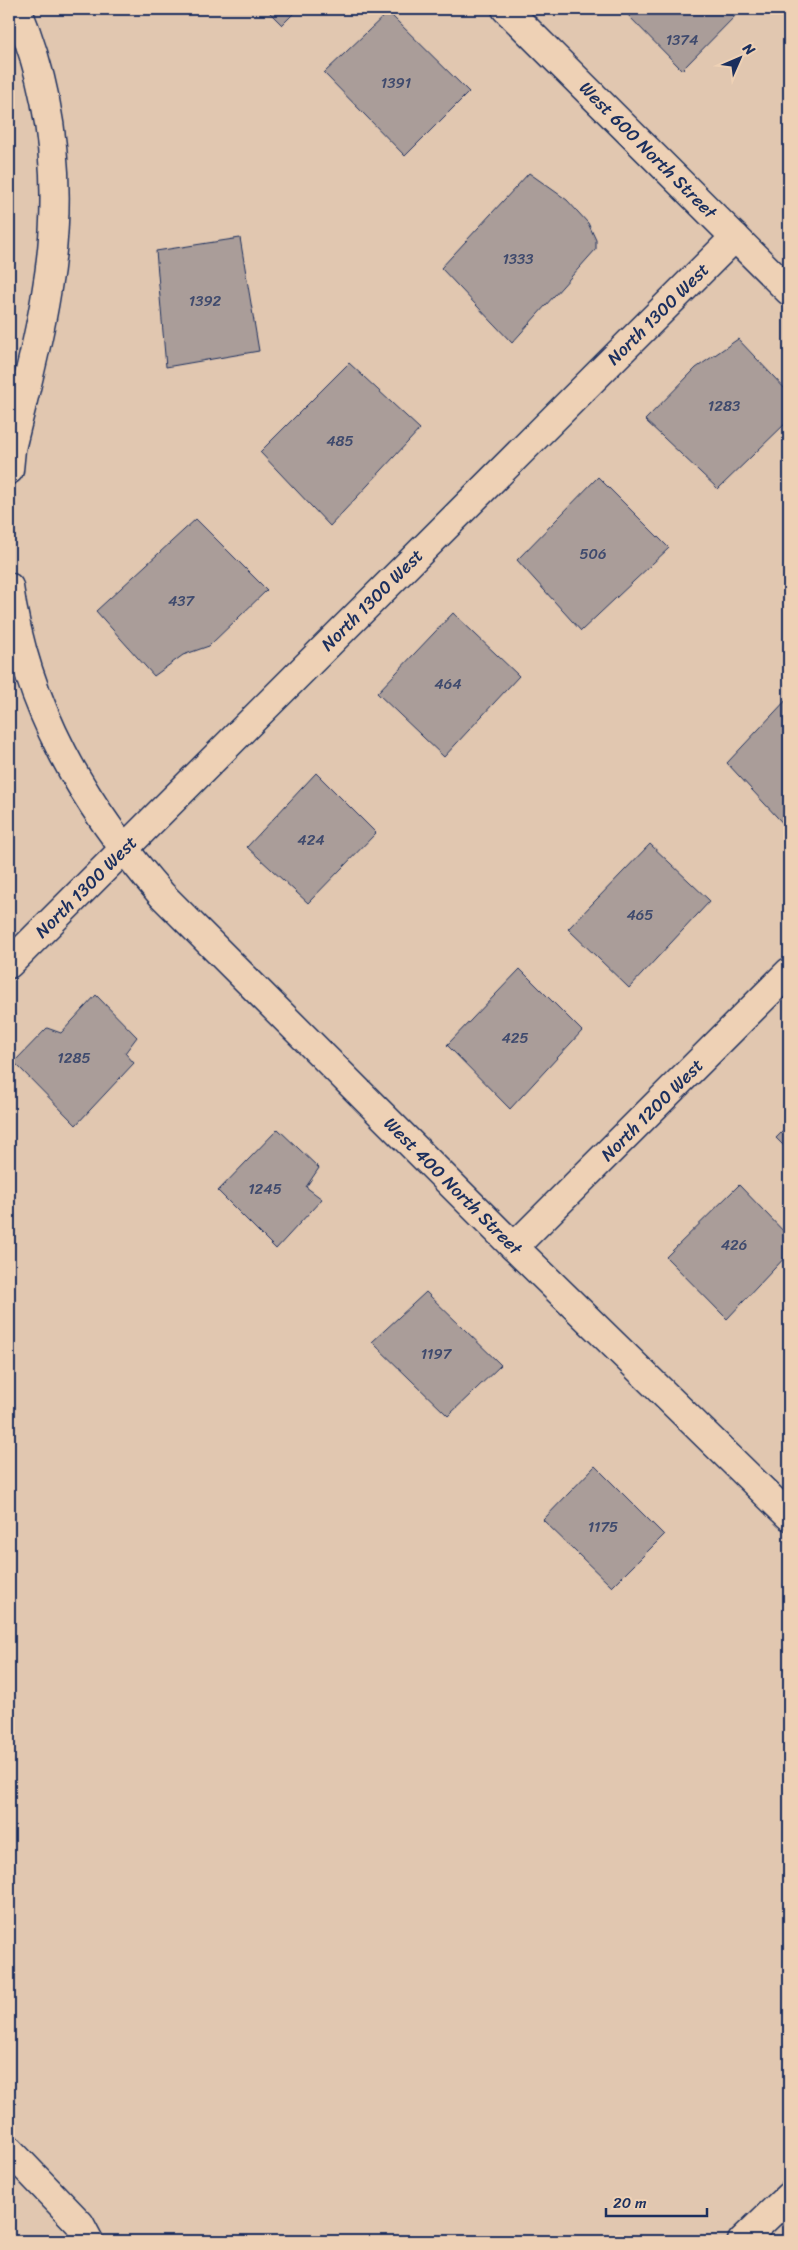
<svg xmlns="http://www.w3.org/2000/svg" width="798" height="2250" font-family="Sriracha,sans-serif">
<rect width="100%" height="100%" fill="#e1c7b0"/>
<filter id="ink" filterUnits="userSpaceOnUse"><feTurbulence type="fractalNoise" baseFrequency=".02" numOctaves="2"/><feDisplacementMap in="SourceGraphic" scale="10" xChannelSelector="R" yChannelSelector="G"/><feConvolveMatrix kernelMatrix="1 2 1 2 8 2 1 2 1" color-interpolation-filters="sRGB"/></filter>
<g filter="url(#ink)">
<g fill="#aa9d99" stroke="#1b2f5e">
<path d="M266,9H298L282,25Z"/>
<path d="M622,9H740L741,10L682,70Z"/>
<path d="M388,12L469,92L405,156L324,73Z"/>
<path d="M529,173L567,200L588,223L596,240V249L512,343L441,268Z"/>
<path d="M240,238L259,351L166,367L156,251Z"/>
<path d="M738,339L789,393V420L718,489L645,420L696,368Z"/>
<path d="M349,363L420,429L330,526L260,452Z"/>
<path d="M598,477L669,548L581,631L517,560Z"/>
<path d="M196,519L267,590L209,646L183,655L154,676L96,611Z"/>
<path d="M453,613L519,676L444,757L377,693Z"/>
<path d="M789,697V830L727,763Z"/>
<path d="M316,773L376,833L308,903L247,847Z"/>
<path d="M650,844L710,901L629,988L568,929Z"/>
<path d="M520,969L582,1031L510,1109L447,1045Z"/>
<path d="M96,995L137,1037L125,1053L134,1063L76,1125L14,1062L47,1028L61,1033Z"/>
<path d="M789,1125V1151L776,1138Z"/>
<path d="M278,1129L319,1168L306,1187L322,1199L276,1249L218,1191Z"/>
<path d="M739,1185L789,1237V1253L727,1319L666,1257Z"/>
<path d="M426,1292L501,1365L448,1416L372,1342Z"/>
<path d="M595,1466L664,1535L612,1587L543,1520Z"/>
</g>
<g fill="none" stroke-linecap="round" stroke-linejoin="round">
<g stroke="#1b2f5e" stroke-width="31">
<g id="street">
<path d="M506,9L789,291"/>
<path d="M9,470L11,449C23,398 38,346 46,294C63,197 55,100 17,9"/>
<path d="M9,587C26,707 84,806 162,895L514,1247L789,1516"/>
<path d="M9,964L735,237"/>
<path d="M514,1247L789,972"/>
<path d="M9,2150L80,2224L89,2241"/>
<path d="M742,2241L789,2196"/>
</g>
</g>
<use href="#street" stroke="#eed1b5" stroke-width="28"/>
</g>
</g>
<g text-anchor="middle" stroke-width="4" stroke-linejoin="round" paint-order="stroke">
<g font-size="15" fill="#3f4a6d">
<text x="682" y="45">1374</text>
<text x="396" y="88">1391</text>
<text x="518" y="264">1333</text>
<text x="205" y="306">1392</text>
<text x="724" y="411">1283</text>
<text x="340" y="446">485</text>
<text x="593" y="559">506</text>
<text x="181" y="606">437</text>
<text x="448" y="689">464</text>
<text x="311" y="845">424</text>
<text x="640" y="920">465</text>
<text x="515" y="1043">425</text>
<text x="74" y="1063">1285</text>
<text x="265" y="1194">1245</text>
<text x="734" y="1250">426</text>
<text x="436" y="1359">1197</text>
<text x="603" y="1532">1175</text>
</g>
<g font-size="18" fill="#1b2f5e" stroke="#eed1b5">
<text transform="translate(648 150) rotate(45)" y="6">West 600 North Street</text>
<text transform="translate(658 314) rotate(-45)" y="6">North 1300 West</text>
<text transform="translate(372 600) rotate(-45)" y="6">North 1300 West</text>
<text transform="translate(86 887) rotate(-45)" y="6">North 1300 West</text>
<text transform="translate(652 1110) rotate(-45)" y="6">North 1200 West</text>
<text transform="translate(453 1186) rotate(45)" y="6">West 400 North Street</text>
</g>
</g>
<rect width="798" height="2250" fill="none" stroke="#eed1b5" stroke-width="30"/>
<rect x="15" y="15" width="768" height="2220" fill="none" stroke="#1b2f5e" stroke-width="2" filter="url(#ink)"/>
<g transform="translate(740 58) rotate(45)" stroke="#eed1b5" stroke-width="4" paint-order="stroke">
<path d="M0-4L9 19L0 12L-9 19Z" fill="#1b2f5e"/>
<text y="-8" font-size="14" font-weight="bold" text-anchor="middle" fill="#1b2f5e">N</text>
</g>
<path d="M606 2208v8h101v-8" fill="none" stroke="#1b2f5e" stroke-width="2.5"/>
<text x="613" y="2208" font-size="15" fill="#1b2f5e" stroke="#eed1b5" stroke-width="4" paint-order="stroke">20 m</text>
</svg>
